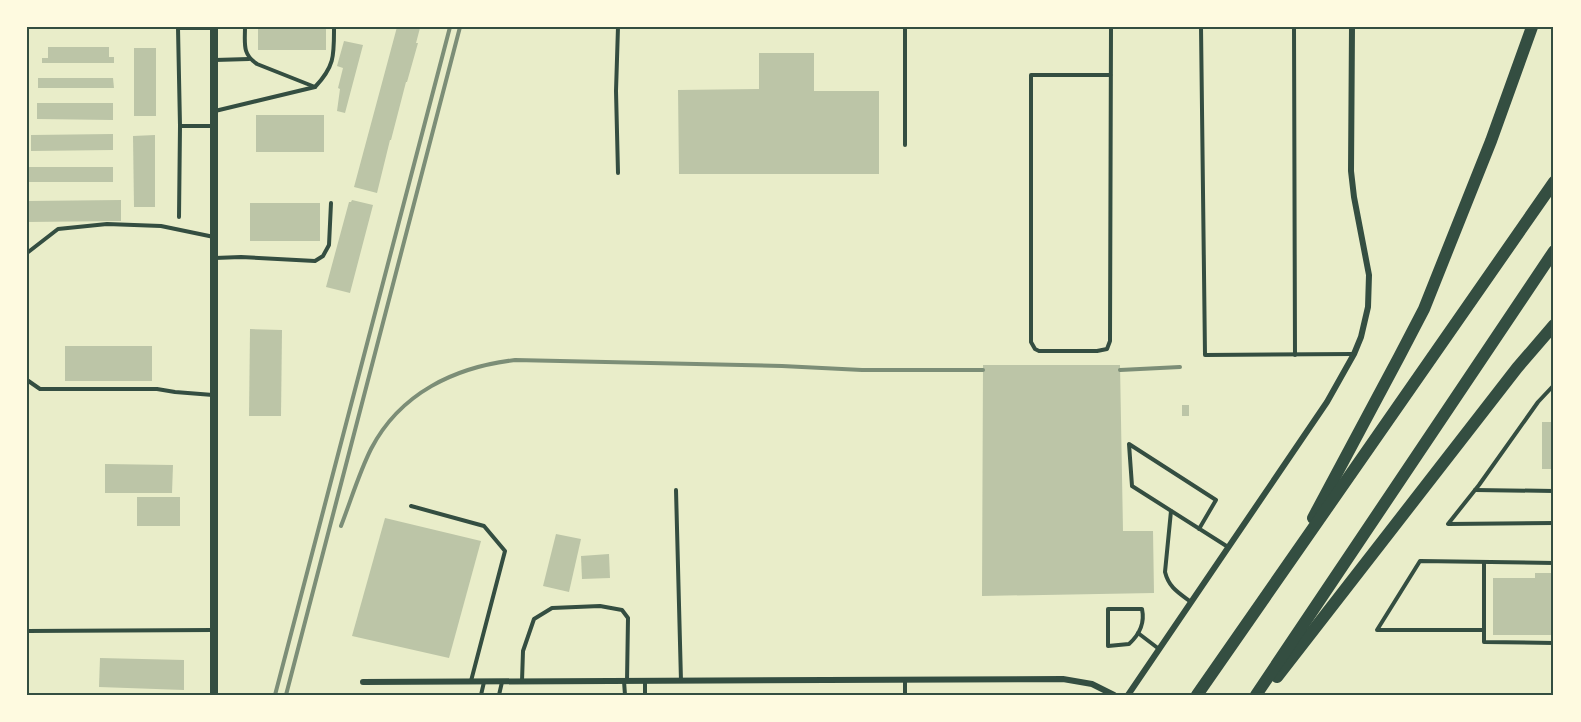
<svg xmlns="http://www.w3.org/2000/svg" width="1581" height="722" font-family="'Public Sans',sans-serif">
<rect width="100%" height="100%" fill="#e9edc9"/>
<g fill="#bcc5a7">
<rect x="258" y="27" width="68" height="23"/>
<path d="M397,27L420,28L416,43H418L407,82H406L391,140H390L377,193L354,187Z"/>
<path d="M344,41L363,45L345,113L337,111L340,89L338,88L343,68L337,66Z"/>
<path d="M48,47H109V57H114V63H42V58H48Z"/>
<rect x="134" y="48" width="22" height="68"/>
<path d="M759,53H814V91H879V174H679L678,90L759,89Z"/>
<path d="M38,78H113L114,88H38Z"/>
<path d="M37,103H113V120L37,119Z"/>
<rect x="256" y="115" width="68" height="37"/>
<path d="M113,134V150L31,151V135Z"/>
<path d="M155,135V207H134L133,136Z"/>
<rect x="29" y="167" width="84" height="15"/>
<path d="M121,200V221L27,222V201Z"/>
<path d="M352,200L373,205L350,293L326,287L349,202H351Z"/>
<rect x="250" y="203" width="70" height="38"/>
<path d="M250,329L282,330L281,416H249Z"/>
<rect x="65" y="346" width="87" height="35"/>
<path d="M983,365H1120L1123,531H1153L1154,593L982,596Z"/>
<rect x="1182" y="405" width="7" height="11"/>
<rect x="1542" y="422" width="12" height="47"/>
<path d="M105,464L173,465L172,493H105Z"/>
<rect x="137" y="497" width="43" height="29"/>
<path d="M385,518L481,541L449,658L352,636Z"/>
<path d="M556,534L581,539L569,592L543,586Z"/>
<path d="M609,554L610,578L582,579L581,556Z"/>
<path d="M1535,573H1554V635H1493V578H1535Z"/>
<path d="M100,658L184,660V690L99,687Z"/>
</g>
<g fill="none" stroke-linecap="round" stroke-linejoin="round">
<g stroke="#344e41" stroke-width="4">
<path d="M245,27C245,44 242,54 257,64L315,87"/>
<path d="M905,27V145"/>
<path d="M1201,27L1205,355L1353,354"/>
<path d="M1294,27L1295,355"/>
<path d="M215,60L249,59"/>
<path d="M1111,75H1031V342L1035,349L1039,351H1097L1107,349L1110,341L1111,27"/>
<path d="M215,111L315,87C335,66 334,55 334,27"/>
<path d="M213,126H180L178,28H213"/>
<path d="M618,173L616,91L618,27"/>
<path d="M179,217L180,126"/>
<path d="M27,253L58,229L107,224L161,226L214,237"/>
<path d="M215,258L241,257L315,261L323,256L329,245L331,203"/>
<path d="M27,380L40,389H157L175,392L213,395"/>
<path d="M1554,385L1538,402L1479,485L1448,524L1554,523"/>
<path d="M676,490L681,681"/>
<path d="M1475,490L1554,491"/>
<path d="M411,506L484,526L505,551L471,681"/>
<path d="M1171,511L1165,572C1169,588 1179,593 1191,602"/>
<path d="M1199,529L1216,500L1129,444L1132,486L1228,547"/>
<path d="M1484,563V642L1554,643"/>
<path d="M1108,609H1142C1145,623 1140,634 1129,644L1108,646Z"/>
<path d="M1484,630H1377L1420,561L1554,563"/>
<path d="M27,631L213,630"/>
<path d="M1138,633L1159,649"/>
<path d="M522,681L523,651L534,619L552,608L600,606L622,610L628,618L627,681"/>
<path d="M624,681L625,695"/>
<path d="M645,681V695"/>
<path d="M481,695L484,682"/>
<path d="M499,695L502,682"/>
<path d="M905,695V680"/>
</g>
<g stroke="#344e41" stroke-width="6">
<path d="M363,682L1063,679L1092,684L1114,695"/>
<path d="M1128,695L1327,402L1354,354L1361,337L1368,307L1369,275L1354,197L1351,171L1352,27"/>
</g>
<path stroke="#344e41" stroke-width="8" d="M214,27V695"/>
<g stroke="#344e41" stroke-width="12">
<path d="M1313,518L1399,357L1424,309L1491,141L1532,27"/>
<path d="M1277,677L1517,368L1554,325"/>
<path d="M1197,695L1554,182"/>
<path d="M1256,695L1554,251"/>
</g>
<g stroke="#7c8e77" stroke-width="4">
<path d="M1120,370L1180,367"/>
<path d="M341,526C351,500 359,473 371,449C400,393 455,367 515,360L782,366L862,370H983"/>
<path d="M275,695L450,27"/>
<path d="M286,695L460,27"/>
</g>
</g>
<rect width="1581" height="722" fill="none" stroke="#fefae0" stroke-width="57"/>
<rect x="28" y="28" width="1524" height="666" fill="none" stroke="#344e41" stroke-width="2"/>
</svg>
